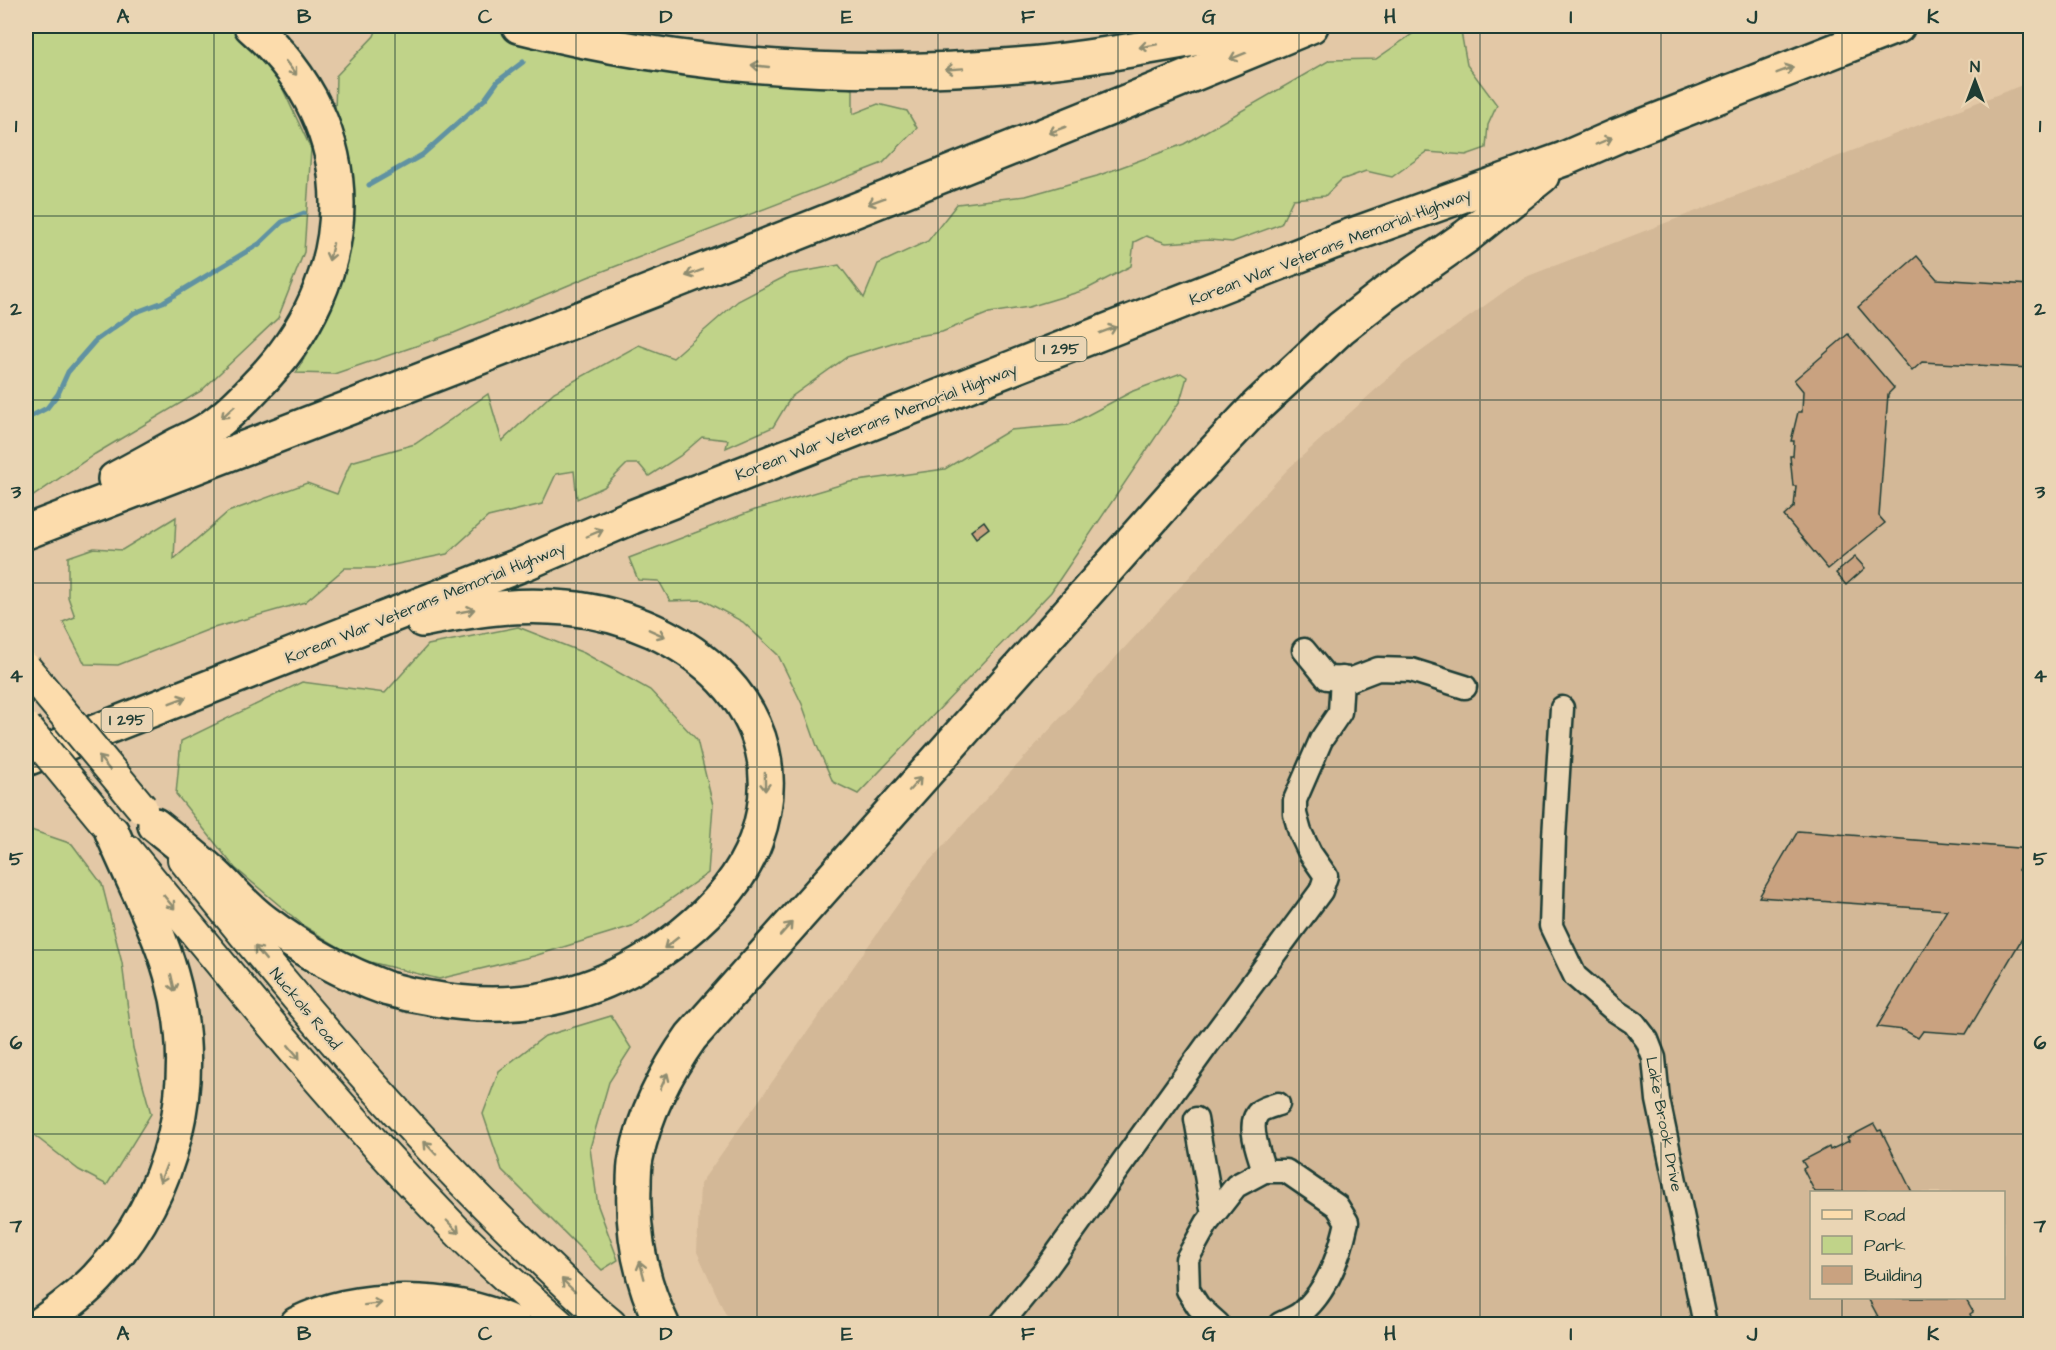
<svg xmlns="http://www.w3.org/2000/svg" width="2056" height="1350" font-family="'Architects Daughter',sans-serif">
<rect width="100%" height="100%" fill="#e3c8a6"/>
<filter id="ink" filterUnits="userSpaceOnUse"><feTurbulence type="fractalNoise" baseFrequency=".0167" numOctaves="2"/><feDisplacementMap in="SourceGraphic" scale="12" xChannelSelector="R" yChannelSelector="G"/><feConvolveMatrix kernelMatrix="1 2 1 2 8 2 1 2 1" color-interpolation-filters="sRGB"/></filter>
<g filter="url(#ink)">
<path fill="#d3b897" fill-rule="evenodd" d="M2030,82V1324H735L725,1313L697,1252L700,1184L924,867L1288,469L1405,363L1523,278ZM1812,1192H2004V1298H1812Z"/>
<g fill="#c0d389" stroke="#70885e" stroke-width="1.5">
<path d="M26,26H233L279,81L311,149L304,252L278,318L201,391L95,454L26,501Z"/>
<path d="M378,26H474L588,50L816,80L853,89V114L878,104L907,111L917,128L883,163L588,277L454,333L334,374L296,373L320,331L334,298L347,230L348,171L335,112L336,76L374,36Z"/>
<path d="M1424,26H1460L1467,65L1497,105L1488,125L1486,148L1466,155L1427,152L1392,177L1366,171L1341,180L1325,196L1293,199L1281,224L1232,242L1209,240L1166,243L1146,236L1134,242L1131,266L1085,290L1029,307L989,313L942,332L911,337L847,357L791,397L773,427L726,448L728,440L702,437L680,456L649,476L639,464H627L604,487L577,499L574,471L556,474L542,504L488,517L447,554L378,568H345L305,602L210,629L118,665L85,664L63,622L75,617L68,597V557L94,548L122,550L176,517L174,559L228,512L307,483L337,494L351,462L415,444L488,394L502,441L554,392L639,345L673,358L738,301L790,274L839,265L864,298L878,264L928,241L957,204L1026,196L1097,176L1184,144L1330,60L1376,59Z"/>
<path d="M1181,373L1187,377L1180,401L1051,592L858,794L833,782L817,746L802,704L778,655L743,622L703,600L670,601L659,581L638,580L629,558L755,510L850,482L945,469L1010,430L1069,425L1133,391Z"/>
<path d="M518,627L584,653L650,690L697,740L713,805L708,873L632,926L534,956L439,979L358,959L304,926L235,868L176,794L181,741L302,682L385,693L428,645Z"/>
<path d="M28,829L72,844L102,884L122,963L133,1048L151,1114L107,1185L79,1170L26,1129V830Z"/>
<path d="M611,1016L631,1048L609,1082L590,1148L598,1206L618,1260L602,1270L502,1170L483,1114L499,1071L545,1036Z"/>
</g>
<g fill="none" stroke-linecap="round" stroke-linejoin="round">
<g stroke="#6092a2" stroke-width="5">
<path d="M369,185L422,155L485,99L498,81L523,62"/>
<path d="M26,419L47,408L58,394L68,372L95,341L134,313L163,302L259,244L282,222L304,213"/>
</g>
</g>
<g fill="#c9a280" stroke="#1f3d34" stroke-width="1.5">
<path d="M1917,256L1937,279L2030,285V368L1922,362L1912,371L1858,307Z"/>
<path d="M1848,334L1894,388L1888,394L1879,516L1885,523L1828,569L1784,516L1794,507L1796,486H1793L1790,456H1793L1794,441H1791L1798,412H1802L1803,391L1794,380Z"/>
<path d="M984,521L989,528L976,538L971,531Z"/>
<path d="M1855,557L1865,568L1846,585L1836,573Z"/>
<path d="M1798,831L2030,849L2018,870L2030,878V925L1966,1034L1923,1031L1918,1038L1904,1030L1877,1027L1947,910L1759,897Z"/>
<path d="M1874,1124L1878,1131L1881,1130L1912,1192H1815L1803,1169L1806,1167L1802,1161L1829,1147L1830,1150L1849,1141L1847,1138Z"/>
<path d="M1868,1298H1965L1973,1312L1970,1314L1973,1321L1965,1324H1882Z"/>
</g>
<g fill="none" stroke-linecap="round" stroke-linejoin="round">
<g stroke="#1f3d34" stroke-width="27">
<g id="minor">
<path d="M1304,650L1327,678L1352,679L1378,669L1411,670L1465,687"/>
<path d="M1562,708L1554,837L1551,926L1575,976L1614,1010L1634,1023L1647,1040L1654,1058L1658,1100L1705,1324"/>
<path d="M1196,1119L1213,1215"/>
<path d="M1264,1171C1260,1155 1245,1123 1260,1111C1264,1108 1272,1106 1278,1104"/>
<path d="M1001,1324L1045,1270L1207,1045L1321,891L1326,876L1310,853L1300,832L1295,814V800L1321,740L1340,712L1342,678"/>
<path d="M1218,1324L1198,1306L1188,1290L1187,1259L1207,1223L1236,1186L1264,1171H1286L1337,1206L1347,1222C1340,1254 1328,1291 1301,1313C1295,1318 1286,1321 1280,1324"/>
</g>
</g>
<g stroke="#1f3d34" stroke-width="34">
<g id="major">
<path d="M127,850C233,979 338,1109 455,1229C488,1263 524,1293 559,1324"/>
<path d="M183,859C292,996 405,1129 531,1250C557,1275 583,1301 611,1324"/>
</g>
</g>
<g stroke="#1f3d34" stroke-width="38">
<g id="highway">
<path d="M519,26C681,67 850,79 1017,65C1101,58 1185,40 1268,26"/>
<path d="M115,479C136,468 157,456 179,444C189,439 201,434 211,427C227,416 242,401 255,387C362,280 368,127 251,26"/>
<path d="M26,532C456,367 886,202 1311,26"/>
<path d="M26,759L523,564L632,517L1333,242L1564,159L1617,136L1898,26"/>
<path d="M155,825C176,842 197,858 216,876C232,891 247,909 265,922C302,950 344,973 388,989C402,993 416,996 430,998C523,1016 607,994 682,935C713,910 742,879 756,840C802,710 685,619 567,608C516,603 472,610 422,620"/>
<path d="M41,1324C60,1310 80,1296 97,1278C174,1197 202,1082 171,974C157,925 132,880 112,832"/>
<path d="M297,1324C358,1293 453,1295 514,1324"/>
<path d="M662,1324C641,1281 632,1234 634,1186C634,1177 634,1167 636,1158C644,1116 666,1072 691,1037L1174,494L1256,407L1341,328L1386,293L1467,236L1542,176"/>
</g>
</g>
<use href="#minor" stroke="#ead5b4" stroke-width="22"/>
<use href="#major" stroke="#fcdcac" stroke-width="30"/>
<use href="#highway" stroke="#fcdcac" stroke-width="33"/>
<g stroke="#1f3d34" stroke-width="34" stroke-linecap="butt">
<g id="major-bridge">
<path d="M26,668L142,808"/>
<path d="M26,727L106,824"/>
</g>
</g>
<use href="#major-bridge" stroke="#fcdcac" stroke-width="30"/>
</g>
<defs><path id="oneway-shaft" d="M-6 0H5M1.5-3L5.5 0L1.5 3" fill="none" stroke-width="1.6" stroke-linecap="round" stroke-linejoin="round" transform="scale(1.5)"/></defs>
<g stroke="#8e8c70">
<use href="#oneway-shaft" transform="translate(1148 46) rotate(170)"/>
<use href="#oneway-shaft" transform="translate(1238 56) rotate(158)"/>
<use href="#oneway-shaft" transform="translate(760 66) rotate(-174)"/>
<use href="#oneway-shaft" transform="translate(291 68) rotate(52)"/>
<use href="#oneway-shaft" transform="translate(954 69) rotate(176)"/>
<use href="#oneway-shaft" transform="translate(1785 70) rotate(-21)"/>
<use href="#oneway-shaft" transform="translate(1057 130) rotate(159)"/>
<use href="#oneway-shaft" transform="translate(1604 141) rotate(-23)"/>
<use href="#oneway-shaft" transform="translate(876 201) rotate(159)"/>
<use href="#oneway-shaft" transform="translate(331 252) rotate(103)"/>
<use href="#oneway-shaft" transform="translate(694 273) rotate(159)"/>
<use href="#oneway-shaft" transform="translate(1108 330) rotate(-21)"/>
<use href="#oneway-shaft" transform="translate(228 412) rotate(138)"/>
<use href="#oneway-shaft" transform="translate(595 533) rotate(-23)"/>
<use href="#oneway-shaft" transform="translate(466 611) rotate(-11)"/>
<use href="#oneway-shaft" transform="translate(657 633) rotate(24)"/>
<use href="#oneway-shaft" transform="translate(178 700) rotate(-21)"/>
<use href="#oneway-shaft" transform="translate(104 763) rotate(-129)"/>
<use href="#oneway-shaft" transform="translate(765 782) rotate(89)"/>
<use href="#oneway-shaft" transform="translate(915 784) rotate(-48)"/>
<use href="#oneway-shaft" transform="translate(169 902) rotate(51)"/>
<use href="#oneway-shaft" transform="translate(786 929) rotate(-48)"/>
<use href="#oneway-shaft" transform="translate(671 943) rotate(142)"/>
<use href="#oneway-shaft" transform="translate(260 953) rotate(-130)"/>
<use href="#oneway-shaft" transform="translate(173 983) rotate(77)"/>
<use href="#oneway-shaft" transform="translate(294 1052) rotate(50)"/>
<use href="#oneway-shaft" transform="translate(664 1081) rotate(-66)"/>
<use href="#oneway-shaft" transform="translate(430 1148) rotate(-133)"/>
<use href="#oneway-shaft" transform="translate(163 1174) rotate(111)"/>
<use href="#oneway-shaft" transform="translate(453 1227) rotate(46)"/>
<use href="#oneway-shaft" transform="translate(642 1270) rotate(-105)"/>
<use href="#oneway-shaft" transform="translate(568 1285) rotate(-136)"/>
<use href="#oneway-shaft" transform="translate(373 1304) rotate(-7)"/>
</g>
</g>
<path fill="none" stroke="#1f3d34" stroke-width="1.5" stroke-opacity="0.55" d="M214,26V1324M395,26V1324M576,26V1324M757,26V1324M938,26V1324M1118,26V1324M1299,26V1324M1480,26V1324M1661,26V1324M1842,26V1192M26,216H2030M26,400H2030M26,583H2030M26,767H2030M26,950H2030M26,1134H2030M1842,1298V1324"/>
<g text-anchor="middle" stroke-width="4.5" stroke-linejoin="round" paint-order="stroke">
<g fill="#ead5b4" stroke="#5c6b5a" stroke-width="1.5">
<rect x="1035.5" y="337" width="51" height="24" rx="4.5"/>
<rect x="101.5" y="708" width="51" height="24" rx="4.5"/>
</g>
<g font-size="15" font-weight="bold" fill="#1f3d34">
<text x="1061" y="354">I 295</text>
<text x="127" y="725">I 295</text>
</g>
<g font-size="16" fill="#1f3d34" stroke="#ead5b4">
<text transform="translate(1330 246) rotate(-21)" y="6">Korean War Veterans Memorial Highway</text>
<text transform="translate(876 421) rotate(-21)" y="6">Korean War Veterans Memorial Highway</text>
<text transform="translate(425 602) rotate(-22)" y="6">Korean War Veterans Memorial Highway</text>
<text transform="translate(306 1008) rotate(50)" y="6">Nuckols Road</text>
<text transform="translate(1665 1124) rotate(79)" y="6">Lake Brook Drive</text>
</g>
</g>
<rect width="2056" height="1350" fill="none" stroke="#ead5b4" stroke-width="66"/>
<rect x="1810" y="1191" width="195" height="108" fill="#ead5b4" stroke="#999881" stroke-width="1.5"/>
<rect x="1822" y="1210" width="30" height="9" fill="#fcdcac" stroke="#999881" stroke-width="1.5"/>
<text x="1864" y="1221" font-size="18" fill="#1f3d34">Road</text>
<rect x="1822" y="1236" width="30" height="18" fill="#c0d389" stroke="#999881" stroke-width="1.5"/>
<text x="1864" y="1251" font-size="18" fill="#1f3d34">Park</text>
<rect x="1822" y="1266" width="30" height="18" fill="#c9a280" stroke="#999881" stroke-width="1.5"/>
<text x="1864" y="1281" font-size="18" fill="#1f3d34">Building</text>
<g transform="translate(1975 81)" stroke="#ead5b4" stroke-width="4.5" paint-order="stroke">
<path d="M0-4.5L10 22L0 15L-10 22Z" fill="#1f3d34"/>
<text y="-9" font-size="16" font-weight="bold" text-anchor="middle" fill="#1f3d34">N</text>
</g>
<rect x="33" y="33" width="1990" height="1284" fill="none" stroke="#1f3d34" stroke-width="2"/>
<g font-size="20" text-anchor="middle" font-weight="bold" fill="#1f3d34">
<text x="123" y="23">A</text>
<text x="304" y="23">B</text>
<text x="485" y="23">C</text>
<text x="666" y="23">D</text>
<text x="847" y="23">E</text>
<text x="1028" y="23">F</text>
<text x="1209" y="23">G</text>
<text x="1390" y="23">H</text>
<text x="1571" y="23">I</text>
<text x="1752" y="23">J</text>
<text x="1933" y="23">K</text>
<text x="16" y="132">1</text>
<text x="2040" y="132">1</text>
<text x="16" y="315">2</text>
<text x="2040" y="315">2</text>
<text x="16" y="498">3</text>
<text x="2040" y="498">3</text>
<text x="16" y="682">4</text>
<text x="2040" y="682">4</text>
<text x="16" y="865">5</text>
<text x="2040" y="865">5</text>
<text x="16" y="1049">6</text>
<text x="2040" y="1049">6</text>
<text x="16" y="1232">7</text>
<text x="2040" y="1232">7</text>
<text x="123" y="1340">A</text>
<text x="304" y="1340">B</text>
<text x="485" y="1340">C</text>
<text x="666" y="1340">D</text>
<text x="847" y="1340">E</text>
<text x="1028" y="1340">F</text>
<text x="1209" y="1340">G</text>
<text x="1390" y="1340">H</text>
<text x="1571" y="1340">I</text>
<text x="1752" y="1340">J</text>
<text x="1933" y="1340">K</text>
</g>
</svg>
